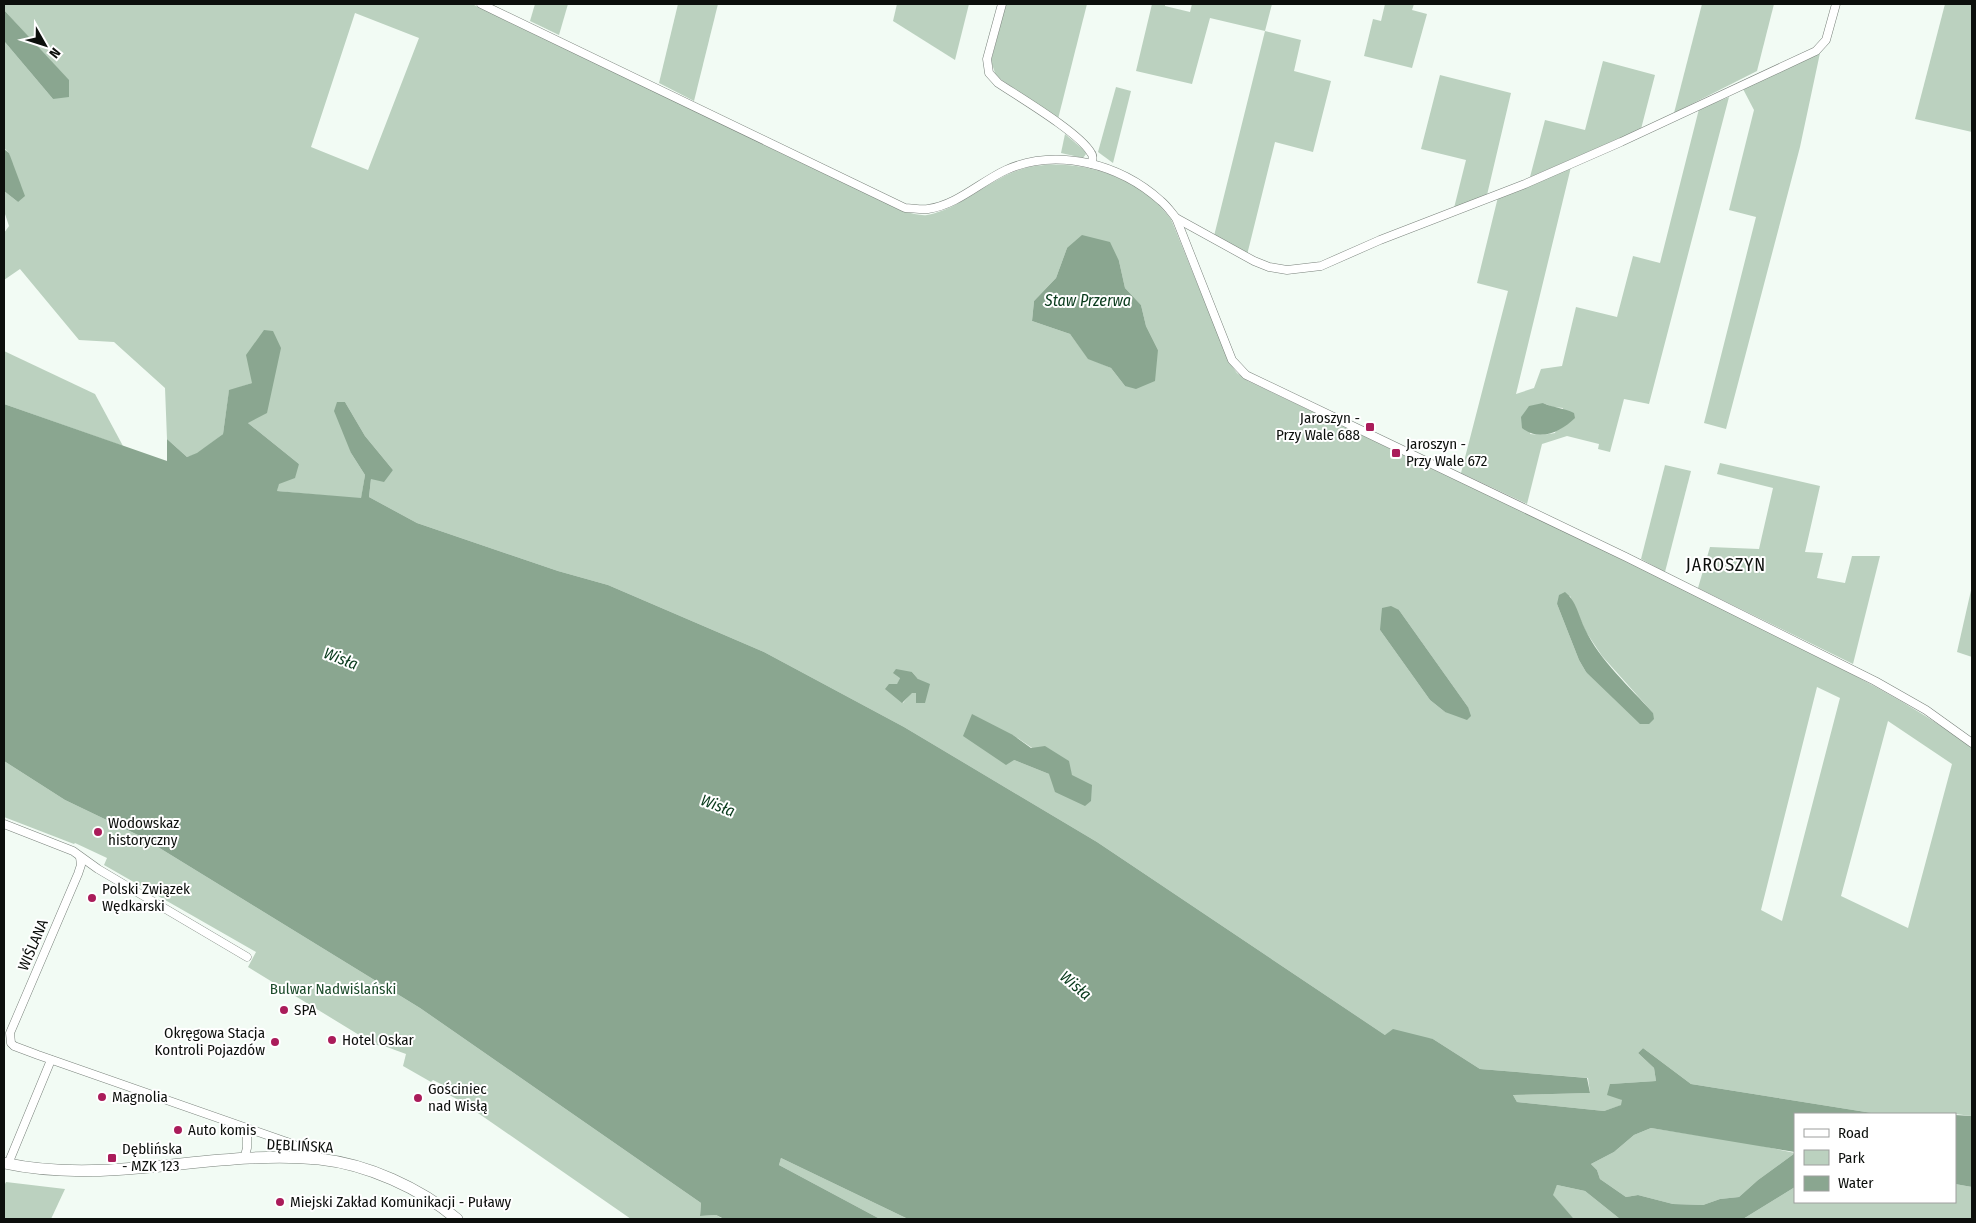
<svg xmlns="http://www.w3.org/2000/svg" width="1976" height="1223" font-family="'Fira Sans Condensed',sans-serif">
<rect width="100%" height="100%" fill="#f2fbf4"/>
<g fill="#bbd1bf" fill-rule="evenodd">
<path d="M4,4H472L905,212C912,213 921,216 927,215C960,209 986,182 1016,171C1060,155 1122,170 1156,202C1161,207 1166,213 1171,219L1229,362L1237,373L1248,381C1402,454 1556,526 1708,602C1798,647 1890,688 1972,747V1116L1955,1114L1872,1113L1691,1084L1643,1048L1638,1053L1654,1068L1656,1081L1610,1084L1622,1100V1105L1604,1111L1517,1102L1513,1095L1590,1093L1588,1078L1480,1069L1433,1039L1385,1035L1097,842L904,727L764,652L608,585L558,571L417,523L369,497L371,479L393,470L365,436L345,402L351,453L365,475L361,499L277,491L278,484L299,464L248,423L252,383L229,391L223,434L197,454L187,457L167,439L165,388L114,342L79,340L20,269L4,280V233L9,226L4,211V191L18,202L9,153L4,148V41L53,99L68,80L4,10ZM355,13L419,38L368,170L311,147ZM1067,248L1119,261L1125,288L1141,305L1146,326L1158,350L1125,386L1111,368L1088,358L1070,334L1032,321L1034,301L1056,278ZM1570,596L1586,632L1602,656L1653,713L1586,672L1579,660L1557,604ZM1399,610L1468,707L1445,712L1430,700L1380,630ZM912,672L918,679L916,693H911L903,703L889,684L897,685L900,678ZM1817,687L1840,698L1782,921L1761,910ZM1888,721L1952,764L1908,928L1841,896ZM1013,735L1072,775L1049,774L1014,760Z"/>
<path d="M535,4H568L559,35L530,21Z"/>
<path d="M678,4H718L694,101L659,83Z"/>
<path d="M897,4H969L955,60L893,21Z"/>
<path d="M1006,4H1087L1058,119L996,76L991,61Z"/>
<path d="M1152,4H1165V6L1190,12L1192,4H1272L1265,31L1301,40L1294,71L1331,81L1313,152L1275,142L1247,255L1214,236L1265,31L1210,18L1192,84L1136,71Z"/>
<path d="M1385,4H1414L1412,10L1427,14L1412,68L1364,56L1373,19L1381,21Z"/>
<path d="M1702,4H1774L1757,71L1674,113Z"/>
<path d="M1945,4H1972V132L1915,119Z"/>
<path d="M1820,53L1800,147L1726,429L1704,423L1756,217L1729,210L1754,110L1743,89Z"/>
<path d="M1603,61L1655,75L1641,129L1530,177L1545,120L1585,130Z"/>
<path d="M1440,75L1511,93L1487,195L1454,208L1466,160L1421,149Z"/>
<path d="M1116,87L1131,91L1113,163L1098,152Z"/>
<path d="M1729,97L1649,404L1624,399L1610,452L1598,449L1599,444L1567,436L1542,444L1527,504L1461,473L1508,291L1477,283L1498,197L1571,167L1516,394L1534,388L1541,369L1562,366L1576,307L1617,317L1633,256L1660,263L1699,109ZM1543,403L1553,407L1563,408L1555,433L1542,435L1530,434Z"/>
<path d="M1065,134L1085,151L1086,154L1083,158L1061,153Z"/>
<path d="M4,351L95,394L123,446L4,404Z"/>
<path d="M1720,463L1820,486L1805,552L1823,553L1817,578L1845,583L1852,556H1880L1853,664L1698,588L1710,547L1759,549L1773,488L1717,474Z"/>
<path d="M1665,465L1691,471L1665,572L1641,559Z"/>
<path d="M1972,586V657L1957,652Z"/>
<path d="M4,761L65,800L140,836L420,1008L701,1203L700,1216L716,1215L723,1219H631L462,1102L444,1092L447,1087L433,1080L431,1082L403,1066L406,1054L384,1046L369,1044L364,1038L248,967L256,952L104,865L107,858L75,843L74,844L4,817Z"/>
<path d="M1651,1128L1748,1143L1795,1153L1758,1180L1739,1197L1720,1199L1703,1205L1673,1204L1638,1195L1626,1197L1600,1179L1597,1170L1591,1164L1614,1152L1634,1135Z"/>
<path d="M781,1158L908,1219H880L779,1165Z"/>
<path d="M6,1182L65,1189L51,1219H4V1186Z"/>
<path d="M1955,1184L1972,1187V1219H1743L1795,1187V1202H1955Z"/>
<path d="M1557,1185L1585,1191L1620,1219H1574L1552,1195Z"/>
</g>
<g fill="#8aa690">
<path d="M4,10L69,80V97L53,99L4,41Z"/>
<path d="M4,149L9,153L25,196L18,202L4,191Z"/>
<path d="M1082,235L1110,242L1119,261L1125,288L1141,305L1146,326L1158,350L1155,381L1136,389L1125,386L1111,368L1088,359L1070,334L1032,321L1034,301L1056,278L1067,248Z"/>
<path d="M264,330L273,331L281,348L267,413L248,423L299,464L295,478L279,484L277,491L361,498L365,475L351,453L334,411L337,402H345L365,436L393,470L384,482L371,479L369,497L417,523L558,571L608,585L764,652L904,727L1097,842L1385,1035L1393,1029L1433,1039L1480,1069L1587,1078L1590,1093L1513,1095L1517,1102L1604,1111L1621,1105L1622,1100L1607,1095L1610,1084L1656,1081L1654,1068L1638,1053L1643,1048L1691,1084L1872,1113L1913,1114H1795V1152L1651,1128L1634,1135L1614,1152L1591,1164L1597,1170L1600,1179L1626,1197L1638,1195L1673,1204L1703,1205L1720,1199L1739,1197L1758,1180L1795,1153V1187L1743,1219H1620L1585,1191L1557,1185L1553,1195L1574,1219H908L781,1158L779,1165L880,1219H801L798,1218L796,1219H724L716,1215L700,1216L701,1203L420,1008L140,836L65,800L4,761V404L167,461V439L187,457L197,453L223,434L229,390L252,383L246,355Z"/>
<path d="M1543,403C1554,408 1564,408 1574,413L1575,418C1561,432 1539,442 1522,428L1521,417L1529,406Z"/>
<path d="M1565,592C1576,600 1579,617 1585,629C1600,661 1630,687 1653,713L1654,719L1649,724H1640L1586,672L1579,660L1557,604L1559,595Z"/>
<path d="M1391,606L1399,610L1468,707L1471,716L1467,720L1445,712L1430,700L1380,630L1382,608Z"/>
<path d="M896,669L912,672L918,679L930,684L925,703H916V693H912L902,703L885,689L889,684H897L900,678L893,673Z"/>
<path d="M972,714L1013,735L1031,748L1045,746L1069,761L1072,775L1092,785L1091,801L1085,806L1055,792L1049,774L1014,760L1006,765L963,736Z"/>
<path d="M1955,1115L1972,1116V1187L1955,1184Z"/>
</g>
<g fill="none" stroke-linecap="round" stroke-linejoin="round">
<g stroke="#79827b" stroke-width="9">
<g id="street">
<path d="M481,4L905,208C912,208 921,210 928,209C957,205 980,182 1006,170C1057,147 1120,164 1161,201C1167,206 1171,212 1176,218L1232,360L1246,375L1626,557L1875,681L1926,710L1972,743"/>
<path d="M1002,4L987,59L989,73L998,83C1019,97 1080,133 1091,153C1094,156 1092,159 1092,164"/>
<path d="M1176,218L1254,261L1269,267L1287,270L1321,266L1380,240L1525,184L1621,142L1816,51L1826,40L1836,4"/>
<path d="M4,824L73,851L98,869L247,957"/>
<path d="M80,857L81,865L78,874L10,1033L11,1043L14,1046L38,1055L287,1142L304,1149L319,1158"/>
<path d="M244,1159L247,1148V1128"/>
<path d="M8,1164L51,1060"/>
</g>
</g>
<g stroke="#79827b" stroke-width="12">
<path id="secondary" d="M4,1163C109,1186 214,1149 319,1159C367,1164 420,1188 457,1219"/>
</g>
<use href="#street" stroke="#fff" stroke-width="8"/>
<use href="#secondary" stroke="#fff" stroke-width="11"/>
</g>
<g fill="#aa1c5a" stroke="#fff" stroke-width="2">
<rect x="1365" y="422" width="10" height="10" rx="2.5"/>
<rect x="1391" y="448" width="10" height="10" rx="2.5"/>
<circle cx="98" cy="832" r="5"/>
<circle cx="92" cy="898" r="5"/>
<circle cx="284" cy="1010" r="5"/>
<circle cx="332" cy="1040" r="5"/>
<circle cx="275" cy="1042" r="5"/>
<circle cx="102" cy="1097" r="5"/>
<circle cx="418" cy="1098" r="5"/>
<circle cx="178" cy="1130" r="5"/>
<rect x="107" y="1153" width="10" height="10" rx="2.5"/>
<circle cx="280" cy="1202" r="5"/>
</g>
<g text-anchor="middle" stroke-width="4" stroke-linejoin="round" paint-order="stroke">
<g font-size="15" fill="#0c0f0c" stroke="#fff" text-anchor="start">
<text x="1360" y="423" text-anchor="end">Jaroszyn -<tspan x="1360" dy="17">Przy Wale 688</tspan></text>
<text x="1406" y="449">Jaroszyn -<tspan x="1406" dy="17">Przy Wale 672</tspan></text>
<text x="108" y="828">Wodowskaz<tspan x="108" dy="17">historyczny</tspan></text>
<text x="102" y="894">Polski Związek<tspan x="102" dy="17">Wędkarski</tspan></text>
<text x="294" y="1015">SPA</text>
<text x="265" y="1038" text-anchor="end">Okręgowa Stacja<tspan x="265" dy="17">Kontroli Pojazdów</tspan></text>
<text x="342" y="1045">Hotel Oskar</text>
<text x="428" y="1094">Gościniec<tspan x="428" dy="17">nad Wisłą</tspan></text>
<text x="112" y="1102">Magnolia</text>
<text x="188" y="1135">Auto komis</text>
<text x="122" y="1154">Dęblińska<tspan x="122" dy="17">- MZK 123</tspan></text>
<text x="290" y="1207">Miejski Zakład Komunikacji - Puławy</text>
</g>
<g font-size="15" fill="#0c0f0c" stroke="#fff">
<text transform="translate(33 945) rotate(-67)" y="5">WIŚLANA</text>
<text transform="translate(300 1146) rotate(3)" y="5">DĘBLIŃSKA</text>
</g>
<g font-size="15" fill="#1c4b2b" stroke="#fff">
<text x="333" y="994">Bulwar Nadwiślański</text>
</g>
<g font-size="16" font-style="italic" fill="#083a1b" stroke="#fff">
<text x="1088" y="306">Staw Przerwa</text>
<text transform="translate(341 658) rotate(21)" y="6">Wisła</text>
<text transform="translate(718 805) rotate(21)" y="6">Wisła</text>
<text transform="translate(1076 985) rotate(40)" y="6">Wisła</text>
</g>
<g font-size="18" letter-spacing="1" fill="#0c0f0c" stroke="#fff">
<text x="1726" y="571">JAROSZYN</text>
</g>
</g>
<rect width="1976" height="1223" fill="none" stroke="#0c0f0c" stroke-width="10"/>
<rect x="1794" y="1113" width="162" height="90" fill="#ffffff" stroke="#9e9f9e"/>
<rect x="1804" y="1129" width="25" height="8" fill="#ffffff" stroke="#9e9f9e"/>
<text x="1838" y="1138" font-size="15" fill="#0c0f0c">Road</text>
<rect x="1804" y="1150" width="25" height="15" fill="#bbd1bf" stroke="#9e9f9e"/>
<text x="1838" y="1163" font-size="15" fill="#0c0f0c">Park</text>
<rect x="1804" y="1176" width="25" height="15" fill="#8aa690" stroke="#9e9f9e"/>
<text x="1838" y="1188" font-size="15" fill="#0c0f0c">Water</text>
<g transform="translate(45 45) rotate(129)" stroke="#ffffff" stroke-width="4" paint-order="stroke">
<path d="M0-4L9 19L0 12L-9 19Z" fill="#0c0f0c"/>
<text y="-8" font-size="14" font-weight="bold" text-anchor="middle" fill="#0c0f0c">N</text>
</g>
</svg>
